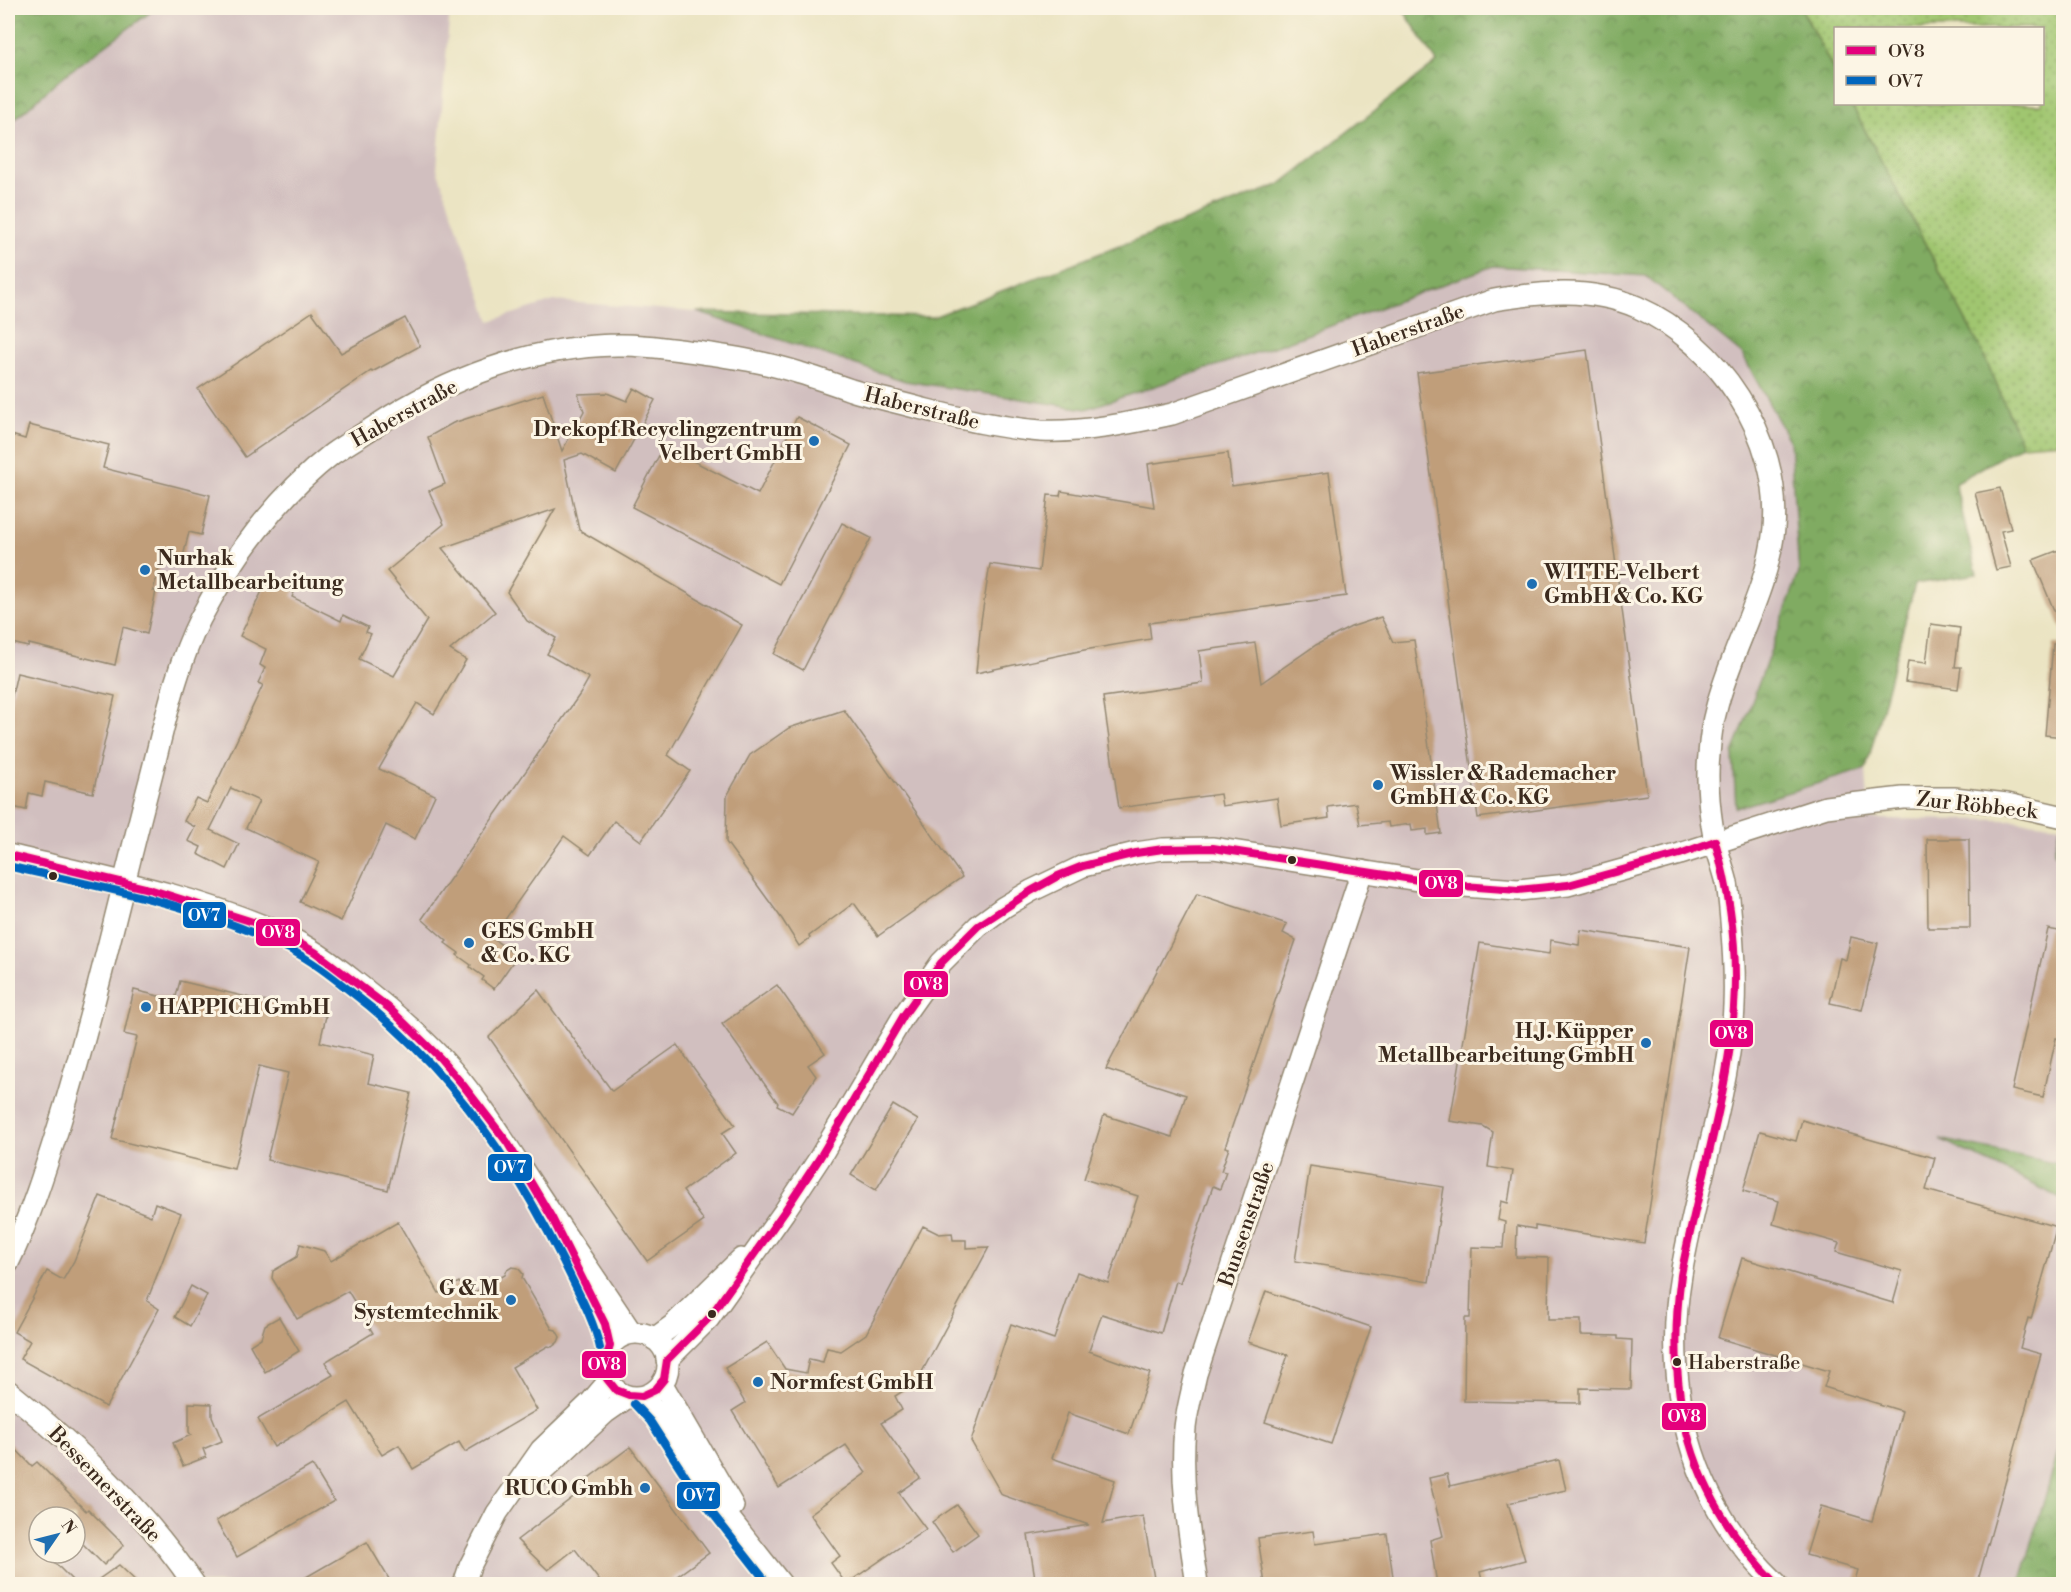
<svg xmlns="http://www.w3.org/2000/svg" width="2071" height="1592" font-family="'Libre Bodoni',serif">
<defs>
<pattern id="grass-dots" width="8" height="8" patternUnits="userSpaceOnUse" patternTransform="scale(1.5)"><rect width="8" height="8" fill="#a0c670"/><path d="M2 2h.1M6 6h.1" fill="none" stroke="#84a15b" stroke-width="1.8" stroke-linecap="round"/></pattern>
<pattern id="forest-crowns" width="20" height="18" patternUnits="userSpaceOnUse" patternTransform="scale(1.5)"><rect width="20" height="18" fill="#80ab62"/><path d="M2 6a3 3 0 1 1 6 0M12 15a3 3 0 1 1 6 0" fill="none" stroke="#6a8b50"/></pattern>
</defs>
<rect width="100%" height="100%" fill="#fcf5e5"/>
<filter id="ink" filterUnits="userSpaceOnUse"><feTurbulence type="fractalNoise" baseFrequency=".0167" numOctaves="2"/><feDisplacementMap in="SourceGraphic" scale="12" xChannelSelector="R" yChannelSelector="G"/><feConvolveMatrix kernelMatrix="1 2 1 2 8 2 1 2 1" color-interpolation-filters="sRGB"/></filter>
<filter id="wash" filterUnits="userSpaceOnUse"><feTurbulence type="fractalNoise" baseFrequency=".008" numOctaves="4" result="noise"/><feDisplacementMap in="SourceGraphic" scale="24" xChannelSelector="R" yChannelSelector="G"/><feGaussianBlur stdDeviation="1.35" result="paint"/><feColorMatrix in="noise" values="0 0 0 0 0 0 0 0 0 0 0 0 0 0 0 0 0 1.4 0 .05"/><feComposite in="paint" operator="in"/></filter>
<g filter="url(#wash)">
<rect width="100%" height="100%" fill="#ebe4c3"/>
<path fill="#d1bfbf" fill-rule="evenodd" d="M156,8H205L210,15L217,8H450L437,169L490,321L554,301L697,312L905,381L1086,409L1279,345L1493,266L1645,276L1742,354L1790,441L1799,573L1733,754L1736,808L1866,769L1869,819L2013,820L2061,826L2054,851L2064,867L2063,1165L1943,1140L2063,1199V1435L2020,1584H8V125L65,75ZM39,1517H75V1553H39Z"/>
<path fill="url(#grass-dots)" stroke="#6e7847" stroke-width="1.5" d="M1801,8H2063V442L2022,445L1983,353L1851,104H2042V28H1836L1835,73Z"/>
<g fill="url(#forest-crowns)" stroke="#5e6a40" stroke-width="1.5">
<path d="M8,8H156L65,75L8,125Z"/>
<path d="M1402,8H1801L1835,73L1836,104H1851L1983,353L2022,445L1955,483L1977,574L1915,584L1866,769L1736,808L1733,754L1799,573L1790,442L1742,354L1646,276L1493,266L1279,345L1086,409L905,381L697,312L933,317L1279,185L1437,62Z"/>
<path d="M2061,826L2063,827V867L2054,851Z"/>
<path d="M1940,1139L2063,1165V1199Z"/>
<path d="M2063,1435V1584H2020Z"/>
</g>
<g id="blocks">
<g fill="#c09e7a">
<path d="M312,312L341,353L405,318L420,346L372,372L371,371L245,457L198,389Z"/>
<path d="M1587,350L1647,795L1478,818L1417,373Z"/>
<path d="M634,388L655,400L616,473L582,454L564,460L579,530L742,625L668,755L690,771L641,841L614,821L590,855L564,836L492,938L517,956L494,989L482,980L484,977L470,967L471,965L457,955L459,953L445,943L447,941L422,919L580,694L589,678L547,654L556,638L527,621L507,592L555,509L442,548L495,612L450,650L466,660L434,714L417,703L379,769L435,795L415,839L386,825L341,921L300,902L319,862L246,828L259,801L231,788L210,830L239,844L227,869L198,854L201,847L188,841L195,827L184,821L196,798L207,803L263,685L258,683L265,668L260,665L266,649L240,636L270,575L296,588L292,597L341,621L343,615L368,627L366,632L371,634L359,659L394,676L427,620L387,571L444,524L429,491L445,484L428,437L453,423L543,394L562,451L584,411L578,394L607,393L627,401Z"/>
<path d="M797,417L851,445L779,584L632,507L664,446L758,494Z"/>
<path d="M29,425L109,445L103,468L210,495L201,535L189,532L182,561L162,555L153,591H156L147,634L123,627L115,665L29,644L28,647L8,642V434L25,439Z"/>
<path d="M1228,453L1232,486L1329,472L1346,596L1149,623L1151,639L1084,650L976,673L981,621L990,564L1039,571L1048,495L1060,496L1061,491L1154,507L1148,464Z"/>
<path d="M2000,488L2011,529L2001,531L2011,567L1996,570L1975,493Z"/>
<path d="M842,523L871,538L803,670L774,654Z"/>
<path d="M2064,548V632H2063L2033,560Z"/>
<path d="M1381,617L1393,642L1414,640L1441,833L1427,835V829L1412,831L1411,824L1389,827L1388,822L1360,825L1356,803L1328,807L1329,818L1281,825L1277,798L1222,806L1220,794L1119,808L1103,697L1203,683L1199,651L1255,643L1261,683L1316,645L1351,627Z"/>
<path d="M1931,624L1960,628L1955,667H1961L1958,689L1905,682L1908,661L1926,663Z"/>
<path d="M2053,644H2064V737L2045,735Z"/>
<path d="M17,673L115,696L93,793L45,782L42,796L29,793L26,810L8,806V713Z"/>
<path d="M844,710L962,877L878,936L854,903L809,936L810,938L799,946L782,919L726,842L727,796L750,755L789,728Z"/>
<path d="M1927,839H1969L1970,928H1928Z"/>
<path d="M1197,894L1287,924L1283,933L1296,940L1225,1147L1229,1148L1221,1171L1226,1172L1220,1189L1213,1186L1180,1283L1176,1281L1161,1333L1102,1314L1089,1351L1150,1373L1129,1434L1068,1413L1052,1458L1115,1480L1103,1523L1143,1516L1155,1584H1036L1028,1535L1089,1525L1002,1495L971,1441L1011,1324L1054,1339L1077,1272L1108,1283L1138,1196L1084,1179L1104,1115L1172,1137L1186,1095L1106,1069Z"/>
<path d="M2048,929L2064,932V1040L2056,1038L2043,1097L2012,1090Z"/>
<path d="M1581,930L1690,947L1644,1243L1535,1226V1229L1517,1226L1516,1257L1549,1258L1548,1320H1581V1335L1618,1336V1339L1632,1340L1631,1389L1580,1388V1403L1464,1401L1465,1318H1470L1472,1247L1503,1248L1505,1222L1498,1220L1501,1201L1508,1203L1513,1171L1488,1167L1493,1132L1483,1126L1450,1121L1480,943L1549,954L1551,940L1579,945Z"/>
<path d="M1851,937L1878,943L1862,1010L1830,1003L1840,958L1846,960Z"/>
<path d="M180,981L326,1016L320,1042L374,1055L368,1083L411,1093L388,1190L267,1160L288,1073L259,1066L234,1169L112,1139L137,1037L124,1034L134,990L175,1000Z"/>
<path d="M777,985L825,1053L808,1065L816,1076L792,1113L777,1105L778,1103L722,1024Z"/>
<path d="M538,990L612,1091L677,1045L735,1125L722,1133L736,1153L683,1191L704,1221L647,1261L489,1037Z"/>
<path d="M893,1105L918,1120L876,1190L851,1175Z"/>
<path d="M1802,1120L1935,1158L1926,1190L2057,1227L2031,1319L2028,1318L2020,1348L2041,1354L1977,1584H1854L1858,1570L1806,1555L1821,1506L1872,1521L1902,1411L1824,1387L1829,1371L1718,1338L1742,1258L1893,1303L1902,1271L1836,1252L1839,1243L1773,1224L1779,1201L1743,1191L1760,1131L1796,1141Z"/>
<path d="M1310,1166L1444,1187L1429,1282L1295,1261Z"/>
<path d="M100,1196L151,1216L155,1203L181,1213L147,1301L159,1309L106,1407L20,1359L30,1341L14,1332L47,1271L63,1280L74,1261Z"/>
<path d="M398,1222L439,1293L459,1282L468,1296L505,1275L507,1270L512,1267L518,1268L523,1274L522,1278L552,1329L556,1330L560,1337L558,1342L552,1347L548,1346L512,1367L537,1410L465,1452L459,1442L413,1469L399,1445L382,1455L349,1402L274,1447L258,1419L333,1375L325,1362L373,1333L348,1291L297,1319L272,1278L273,1271L297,1257L300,1244L324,1251L331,1261Z"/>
<path d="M923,1226L939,1234L952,1233L953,1240H966V1248L989,1247L916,1383L895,1396L902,1410L881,1423L920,1478L899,1493L926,1529L846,1584L831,1563L840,1556L810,1514L866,1473L846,1445L779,1488L732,1411L745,1403L725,1368L767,1342L785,1369L806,1373L809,1359L823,1362L827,1348L841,1351L866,1334Z"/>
<path d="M191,1286L207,1295L190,1326L175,1317Z"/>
<path d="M1266,1291L1371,1327L1331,1444L1265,1422L1288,1355L1248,1342Z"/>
<path d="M279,1317L299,1351L265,1372L250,1345L261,1338L265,1325Z"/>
<path d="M189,1403L212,1404V1416L222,1441L203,1449L206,1457L183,1466L173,1443L191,1435L189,1432Z"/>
<path d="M8,1441L32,1466L37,1462L86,1511L88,1509L124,1545L104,1565L75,1536V1517H39V1553H45L76,1584H17L8,1575Z"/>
<path d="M630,1447L709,1553L666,1584H602L575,1549L548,1570L517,1540L589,1485L586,1480Z"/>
<path d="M1559,1460L1566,1490L1508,1503L1525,1560L1480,1572L1483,1584H1437L1430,1540L1443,1536L1429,1478L1447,1474L1450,1486Z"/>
<path d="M312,1465L334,1501L237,1557L216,1521Z"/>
<path d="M957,1505L978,1534L953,1552L932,1522Z"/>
<path d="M1313,1531L1315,1544L1387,1534L1394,1584H1265L1258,1538Z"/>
<path d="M367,1542L392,1584H294Z"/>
<path d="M119,1565L139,1584H92Z"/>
</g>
</g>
</g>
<g filter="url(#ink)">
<use href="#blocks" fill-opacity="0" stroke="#938770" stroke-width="1.5"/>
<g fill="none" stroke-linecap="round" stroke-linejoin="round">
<g stroke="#938770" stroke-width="24">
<g id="minor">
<path d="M8,855C100,877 200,896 286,936C311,948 333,964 354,981C385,1005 416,1031 442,1059C483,1103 512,1155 545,1204C573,1247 603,1289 631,1332"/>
<path d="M8,1263C30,1218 45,1170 60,1122C94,1012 119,900 148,788C163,732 174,671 200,619C232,558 277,497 332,454C346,444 362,435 377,425C446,379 533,346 617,345C643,344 670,349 696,352C732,357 766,362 800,373C817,378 834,384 851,390C873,397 897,402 919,408C960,418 999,428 1041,431C1085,433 1129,423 1172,414L1494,300C1541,292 1591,287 1637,307C1718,343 1782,437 1774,528C1768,592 1731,648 1716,710C1712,724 1710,740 1709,755C1706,782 1710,820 1716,846C1720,859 1724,871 1727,883C1729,895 1730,909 1731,921C1734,954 1736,988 1733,1021C1725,1107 1695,1190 1681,1275C1668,1352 1678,1437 1716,1506C1732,1536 1753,1561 1777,1584"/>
<path d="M581,1278L605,1324L610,1346"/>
<circle cx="636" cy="1365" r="32"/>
<path d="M654,1339L672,1326L741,1259"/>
<path d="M667,1360L709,1318L784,1212L819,1159L904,1015L941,963L978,926L1004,907L1031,891L1083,866L1136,853L1163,849L1213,848L1450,885L1518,890L1568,885L1680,854L1826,807L1851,804L1903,798H1954L2007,804L2064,817"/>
<path d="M662,1384L733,1506"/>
<path d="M8,1391C77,1447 144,1510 194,1584"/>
<path d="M641,1397L658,1414L703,1485L781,1584"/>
<path d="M530,1483L605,1413L628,1397"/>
<path d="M464,1584L470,1566L497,1513L541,1450L591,1402L608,1382"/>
<path d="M1197,1584C1189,1533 1180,1481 1185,1428C1187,1410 1192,1392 1196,1374L1362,871"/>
</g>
</g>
<use href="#minor" stroke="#fff" stroke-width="21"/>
<g stroke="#fcf5e5" stroke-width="12">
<g id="bus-1">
<path d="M1715,841C1731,897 1738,949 1734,1007C1728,1098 1698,1186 1681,1275C1665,1396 1688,1496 1777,1584"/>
<path d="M8,855L149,889L253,922L286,936L315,952L389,1008L440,1058L463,1085L507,1142L552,1218L605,1324L610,1346L604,1365L607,1379L616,1390L629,1395L642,1396L655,1390L664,1379L667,1360L709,1318L784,1212L819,1159L904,1015L941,963L978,926L1031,891L1058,876L1083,866L1136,853L1163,849L1213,848L1450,885L1518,890L1568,885L1680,854L1715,841"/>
</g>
</g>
<g stroke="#fcf5e5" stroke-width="12">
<g id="bus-2">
<path d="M8,866C102,888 202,905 289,949C311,960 330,975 349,990C443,1061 511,1156 563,1261C577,1290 593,1317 600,1348"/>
<path d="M634,1404L650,1421L695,1491L768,1584"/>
</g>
</g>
<use href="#bus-1" stroke="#e5007d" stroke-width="8"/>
<use href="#bus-2" stroke="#0065bd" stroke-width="8"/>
</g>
</g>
<g fill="#1f6fb2" stroke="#fcf5e5" stroke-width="2">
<circle cx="814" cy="441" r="6"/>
<circle cx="145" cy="570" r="6"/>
<circle cx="1532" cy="584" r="6"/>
<circle cx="1378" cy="785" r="6"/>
<circle cx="469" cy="943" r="6"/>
<circle cx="146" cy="1007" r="6"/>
<circle cx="1646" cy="1043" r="6"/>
<circle cx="511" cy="1300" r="6"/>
<circle cx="758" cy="1382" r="6"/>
<circle cx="645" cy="1488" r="6"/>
</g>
<g fill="#3b2a1e" stroke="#fcf5e5" stroke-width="2">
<circle cx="1292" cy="860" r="5"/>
<circle cx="53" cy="876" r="5"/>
<circle cx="712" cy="1314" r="5"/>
<circle cx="1677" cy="1362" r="5"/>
</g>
<g text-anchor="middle" stroke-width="6" stroke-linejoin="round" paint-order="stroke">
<g font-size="20" fill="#3b2a1e" stroke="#fcf5e5" text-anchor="start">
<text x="1688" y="1369">Haberstraße</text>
</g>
<g font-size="21" fill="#3b2a1e" stroke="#fcf5e5">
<text transform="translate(1408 330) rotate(-20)" y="7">Haberstraße</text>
<text transform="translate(922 408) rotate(14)" y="7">Haberstraße</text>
<text transform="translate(404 413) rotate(-29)" y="7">Haberstraße</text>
<text transform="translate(1977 805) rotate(6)" y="7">Zur Röbbeck</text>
<text transform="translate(1246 1224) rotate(-71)" y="7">Bunsenstraße</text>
<text transform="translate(105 1484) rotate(46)" y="7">Bessemerstraße</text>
</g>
<g font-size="21" font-weight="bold" fill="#3b2a1e" stroke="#fcf5e5" text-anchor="start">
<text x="802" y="436" text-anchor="end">Drekopf Recyclingzentrum<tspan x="802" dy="24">Velbert GmbH</tspan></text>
<text x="157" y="565">Nurhak<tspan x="157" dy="24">Metallbearbeitung</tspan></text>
<text x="1544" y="579">WITTE-Velbert<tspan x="1544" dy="24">GmbH &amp; Co. KG</tspan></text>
<text x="1390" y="780">Wissler &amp; Rademacher<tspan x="1390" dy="24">GmbH &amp; Co. KG</tspan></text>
<text x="481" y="938">GES GmbH<tspan x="481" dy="24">&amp; Co. KG</tspan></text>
<text x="158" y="1014">HAPPICH GmbH</text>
<text x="1634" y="1038" text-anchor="end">H.J. Küpper<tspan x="1634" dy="24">Metallbearbeitung GmbH</tspan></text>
<text x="499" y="1295" text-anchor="end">G &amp; M<tspan x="499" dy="24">Systemtechnik</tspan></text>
<text x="770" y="1389">Normfest GmbH</text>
<text x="633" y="1495" text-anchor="end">RUCO Gmbh</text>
</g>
</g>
<g stroke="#fcf5e5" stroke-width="2">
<rect x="1418" y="869" width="46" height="29" rx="6" fill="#e5007d"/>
<rect x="182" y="901" width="45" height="28" rx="6" fill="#0065bd"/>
<rect x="255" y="918" width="46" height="29" rx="6" fill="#e5007d"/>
<rect x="903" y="970" width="46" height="28" rx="6" fill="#e5007d"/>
<rect x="1709" y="1019" width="45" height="29" rx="6" fill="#e5007d"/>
<rect x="487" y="1153" width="46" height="29" rx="6" fill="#0065bd"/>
<rect x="581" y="1350" width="46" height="29" rx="6" fill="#e5007d"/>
<rect x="1661" y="1402" width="46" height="29" rx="6" fill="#e5007d"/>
<rect x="676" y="1481" width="45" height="29" rx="6" fill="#0065bd"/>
</g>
<g font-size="16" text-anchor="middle" font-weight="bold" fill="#fff">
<text x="1441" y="889">OV8</text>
<text x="204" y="921">OV7</text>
<text x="278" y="938">OV8</text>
<text x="926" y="990">OV8</text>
<text x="1731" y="1039">OV8</text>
<text x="510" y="1173">OV7</text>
<text x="604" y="1370">OV8</text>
<text x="1684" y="1422">OV8</text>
<text x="699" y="1501">OV7</text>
</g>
<rect width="2071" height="1592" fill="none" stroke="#fcf5e5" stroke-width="30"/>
<rect x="1834" y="27" width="210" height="78" fill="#fcf5e5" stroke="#afa495" stroke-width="1.5"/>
<rect x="1846" y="46" width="30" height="9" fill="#e5007d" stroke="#afa495" stroke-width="1.5"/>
<text x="1888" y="57" font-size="18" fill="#3b2a1e">OV8</text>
<rect x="1846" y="76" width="30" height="9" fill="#0065bd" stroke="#afa495" stroke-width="1.5"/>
<text x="1888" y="87" font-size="18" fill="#3b2a1e">OV7</text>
<g transform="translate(57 1535) rotate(55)"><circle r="28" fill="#fcf5e5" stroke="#afa495" stroke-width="1.5"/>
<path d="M0-4.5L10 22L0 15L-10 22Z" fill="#1f6fb2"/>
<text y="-9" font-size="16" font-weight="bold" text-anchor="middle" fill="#3b2a1e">N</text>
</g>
</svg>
